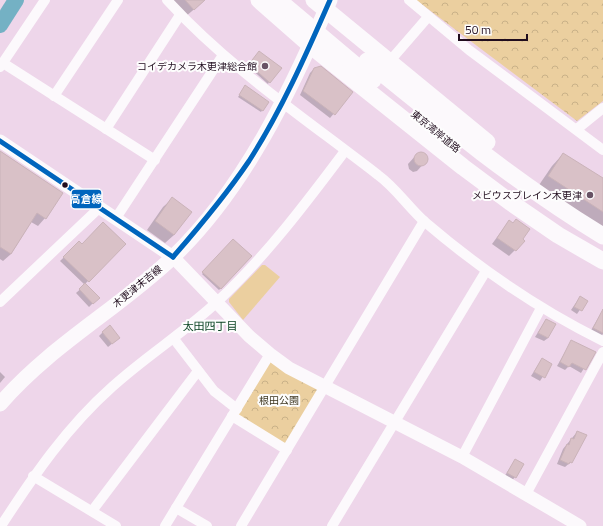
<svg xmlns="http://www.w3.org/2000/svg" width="603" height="526" font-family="'Titillium Web','Noto Sans JP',sans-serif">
<defs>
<pattern id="park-crowns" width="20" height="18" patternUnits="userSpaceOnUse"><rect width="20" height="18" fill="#ebcf9f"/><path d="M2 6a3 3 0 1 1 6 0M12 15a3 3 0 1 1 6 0" fill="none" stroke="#c9b188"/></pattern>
</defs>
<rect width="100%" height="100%" fill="#eed6ea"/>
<path fill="#ebcf9f" d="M262,265H265L280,277L243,320L229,302V299Z"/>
<g fill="url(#park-crowns)">
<path d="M416,0H603V101L577,121Z"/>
<path d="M270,358L323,387L286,446L235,416Z"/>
</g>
<g fill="#0003">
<path d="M170,0H205L185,17Z"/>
<path d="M258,53L269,82L268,84L248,66Z"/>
<path d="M314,69L352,92L330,118L300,95L310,73Z"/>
<path d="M244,88L268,102L261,112L238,97Z"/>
<path d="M0,151L62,193L45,218L38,226L31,222L11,254L3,261L0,259Z"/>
<path d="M417,154H422L426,157V161L417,171L413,172L409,169L408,164Z"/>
<path d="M563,154L603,179V231L537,188L552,166Z"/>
<path d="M172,199L174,235L165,243L147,230L163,207Z"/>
<path d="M509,221L524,241L509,256L492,244Z"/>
<path d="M233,240L251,257L219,290L202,274Z"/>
<path d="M79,243L82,245L125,244L85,284L98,298L89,307L76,293L85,285L60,261Z"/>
<path d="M580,297L586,301L577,314L571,310Z"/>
<path d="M603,310V334L600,337L590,332Z"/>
<path d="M546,320L548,338L544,341L535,337Z"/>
<path d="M103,332L119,338L108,347L99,336Z"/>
<path d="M571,342L594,352L581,373L569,366L565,370L557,366Z"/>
<path d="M542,359L551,364L540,381L531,376Z"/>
<path d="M0,372L5,377L0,383Z"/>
<path d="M577,432L571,462L565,467L557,464L563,449Z"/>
<path d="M515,460L523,465L512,481L504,477Z"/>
</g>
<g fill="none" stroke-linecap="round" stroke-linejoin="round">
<path stroke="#74b1c4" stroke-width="16" d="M0,25L16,0"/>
</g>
<g fill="#d9c1c7" stroke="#cab3b9">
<path d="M185,0H205L194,10Z"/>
<path d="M259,51L282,68L270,83L249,64Z"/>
<path d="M321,66L353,92L335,115L303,91L314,68Z"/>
<path d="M245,85L269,102L263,111L239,95Z"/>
<path d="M0,151L63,193L46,219L37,213L11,254L0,247Z"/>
<circle cx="421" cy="159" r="7"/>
<path d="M563,153L603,178V212L548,176Z"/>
<path d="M172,197L192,212L174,235L155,221Z"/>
<path d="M516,219L530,229L523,239L525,241L516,251L497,238L509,220L513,223Z"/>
<path d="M103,222L126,244L89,282L63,257L79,241L82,244Z"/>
<path d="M233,239L252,256L221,289L202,272Z"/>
<path d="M85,283L100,298L93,304L79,289Z"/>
<path d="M580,296L588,301L582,311L574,307Z"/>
<path d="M603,309V333L593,328Z"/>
<path d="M546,319L556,324L548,338L538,333Z"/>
<path d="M110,325L120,338L112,344L102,332Z"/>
<path d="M571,340L596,352L586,370L572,363L569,367L560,362Z"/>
<path d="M542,358L552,364L545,378L534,372Z"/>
<path d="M577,431L587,435L572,463L570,462L569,464L560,460L567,444L569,445L571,438L574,439Z"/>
<path d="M515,459L524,464L516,478L507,473Z"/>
</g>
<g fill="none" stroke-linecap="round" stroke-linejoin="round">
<g stroke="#fcf9fc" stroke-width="10">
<path d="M167,0C229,68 306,119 378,175C396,188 409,208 425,222C480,269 538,309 603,341"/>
<path d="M409,0L469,50L603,150"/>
<path d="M389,62L428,17"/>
<path d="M3,63L155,160"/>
<path d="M0,67L45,0"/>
<path d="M54,96L118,0"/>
<path d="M106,129L180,15"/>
<path d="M577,129L603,108"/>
<path d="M116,218L223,55"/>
<path d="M0,302L100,207"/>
<path d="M174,339L214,391L237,409"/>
<path d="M232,416L287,450"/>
<path d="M462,457L541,308"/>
<path d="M33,476L116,526"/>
<path d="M526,494L603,352"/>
<path d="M176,508L207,526"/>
<path d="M92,511L198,371"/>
<path d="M1,526C34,475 67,427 112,387C146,356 185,332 218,301C266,256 306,203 345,151"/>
<path d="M165,526L270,354"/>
<path d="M241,526L424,221"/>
<path d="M332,526L486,271"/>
</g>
<path stroke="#fcf9fc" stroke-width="13" d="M0,141L173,257L249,336L270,354L289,368L462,457L580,526"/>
<path stroke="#fcf9fc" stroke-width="15" d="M0,404C51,345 117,310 173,257C245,188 291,90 330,0"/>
<g stroke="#fcf9fc" stroke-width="17">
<path d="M259,0L310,45L463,167L510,202L558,235L603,261"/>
<path d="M278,0L373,80"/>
<path d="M314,0L487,142"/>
<path d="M367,61C443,123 519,185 603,236"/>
</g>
<g stroke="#fdfdfd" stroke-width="8">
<g id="bus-1">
<path d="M0,141L173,257"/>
<path d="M173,257C200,226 226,195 249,161C281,111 306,55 330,0"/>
</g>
</g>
<use href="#bus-1" stroke="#0065bd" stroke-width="5"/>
</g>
<g fill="#685365" stroke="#fdfdfd" stroke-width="1.5">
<circle cx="265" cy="66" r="4"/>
<circle cx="590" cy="195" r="4"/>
</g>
<circle fill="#200c1d" stroke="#fdfdfd" stroke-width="1.5" cx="65" cy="185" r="3.5"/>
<g text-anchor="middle" stroke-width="4" stroke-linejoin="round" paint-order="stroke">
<g font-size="10" fill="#200c1d" stroke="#fdfdfd" text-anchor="end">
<text x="257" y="70">コイデカメラ木更津総合館</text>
<text x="582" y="199">メビウスブレイン木更津</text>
</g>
<g font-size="10" fill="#200c1d" stroke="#fdfdfd">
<text transform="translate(436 131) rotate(39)" y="4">東京湾岸道路</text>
<text transform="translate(137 286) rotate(-39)" y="4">木更津末吉線</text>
</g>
<g font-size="10" fill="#3c351f" stroke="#fdfdfd">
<text x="279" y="404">根田公園</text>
</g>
<g font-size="11" fill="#0a4322" stroke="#fdfdfd">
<text x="210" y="330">太田四丁目</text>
</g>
</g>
<rect stroke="#fdfdfd" stroke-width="1.5" x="71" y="189" width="31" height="20" rx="4" fill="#0065bd"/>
<g font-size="11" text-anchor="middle" font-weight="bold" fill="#fff">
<text x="86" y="203">高倉線</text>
</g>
<path d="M459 34v6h68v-6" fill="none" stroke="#200c1d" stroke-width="2"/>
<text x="465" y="34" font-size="12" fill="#200c1d" stroke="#fdfdfd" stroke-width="3" paint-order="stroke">50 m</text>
</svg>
